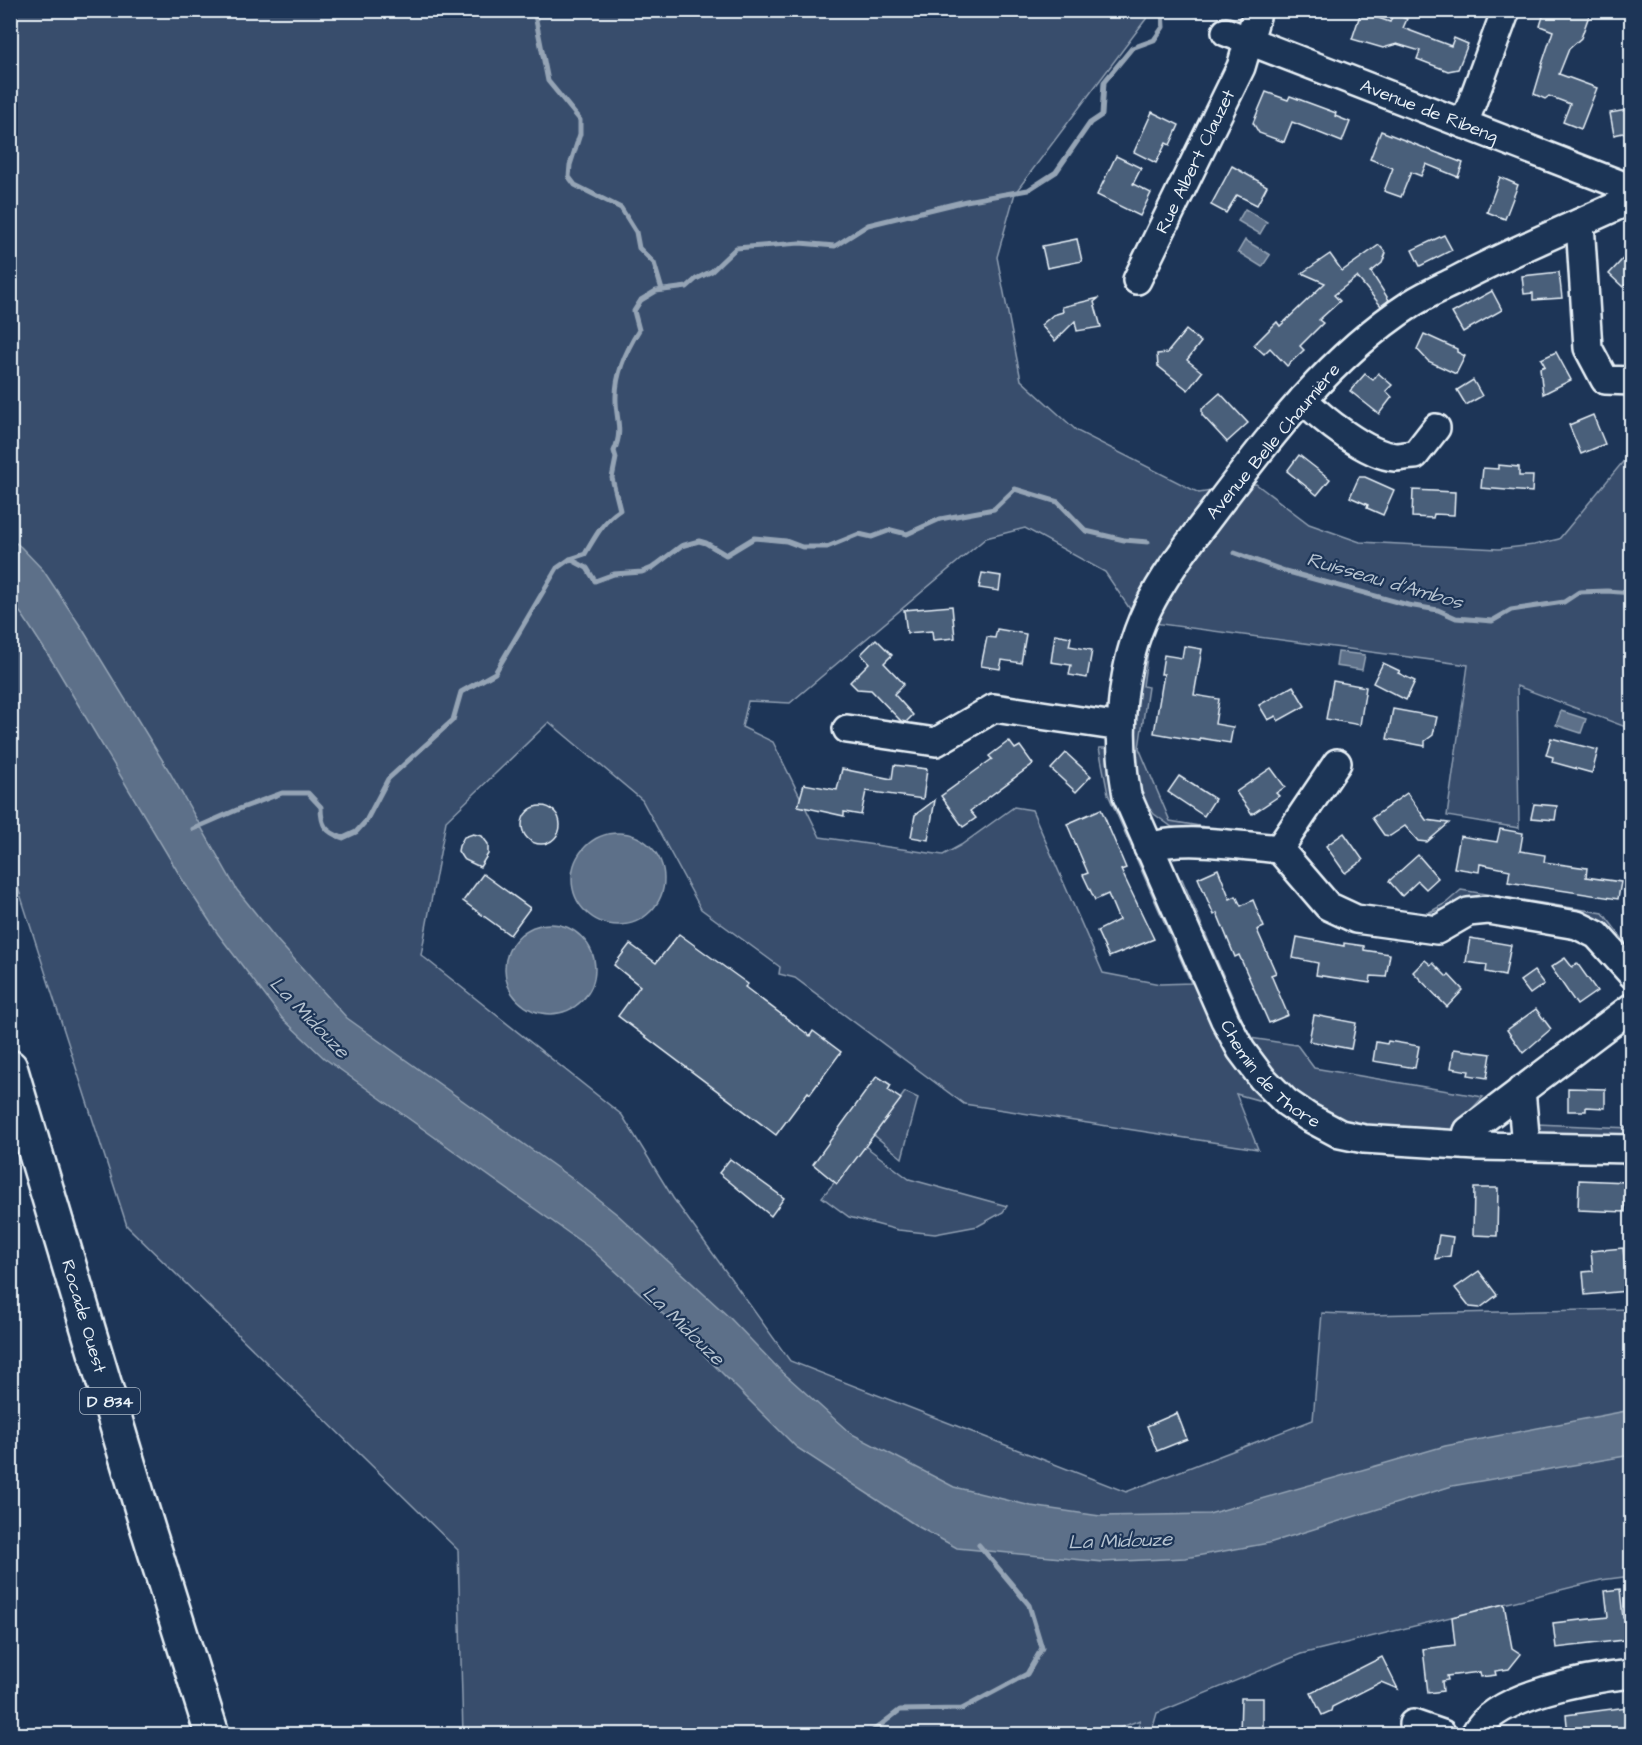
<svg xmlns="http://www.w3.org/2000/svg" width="1642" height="1745" font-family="'Architects Daughter',sans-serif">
<rect width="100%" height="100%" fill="#1d3557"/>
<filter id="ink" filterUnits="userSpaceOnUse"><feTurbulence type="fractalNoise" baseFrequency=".0167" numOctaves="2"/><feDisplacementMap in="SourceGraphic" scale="12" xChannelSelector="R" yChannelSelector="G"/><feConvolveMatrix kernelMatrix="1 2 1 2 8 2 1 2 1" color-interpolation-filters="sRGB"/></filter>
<g filter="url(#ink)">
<g fill="#374d6c" stroke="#909fb2" stroke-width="1.5">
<path d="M10,11H1152L1015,193L997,257L1021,380L1077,431L1199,493L1256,484L1309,524L1360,542L1499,549L1534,545L1559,539L1631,452V729L1517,686L1519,828L1447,816L1468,665L1154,623L1150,636L1143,686L1148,687L1139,748L1170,821L1247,834L1193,831L1172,827L1154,814L1142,799L1136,784L1131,742L1144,651L1136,618L1105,572L1025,528L986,538L790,703L748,701L742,727L773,742L820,837L943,855L961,845L1014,807L1032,810L1103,973L1160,984L1191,983L1108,794L1099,748H1108L1109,766L1116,791L1283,1107L1236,1094L1258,1149L964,1104L795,978L779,974L780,967L701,909L642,800L549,722L446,821L421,955L622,1115L673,1198L790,1361L1126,1492L1313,1420L1322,1313L1367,1315L1631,1309V1576L1601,1580L1301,1654L1157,1713L1151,1734H1136L1140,1720L1104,1734H463L458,1550L127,1226L11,866Z"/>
<path d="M1182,879L1250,1038L1297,1045L1314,1068L1483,1097L1457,1125L1450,1136L1373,1128L1349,1122L1302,1103L1274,1076L1246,1039L1175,881Z"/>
<path d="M1461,890L1603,913L1625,942L1631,945V961L1610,932L1471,902L1428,913L1446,903Z"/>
<path d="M905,1092L918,1098L902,1158L874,1135Z"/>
<path d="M1536,1124L1631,1128V1140L1536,1137Z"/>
<path d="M865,1146L909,1179L1007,1206L1003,1212L978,1226L935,1234L898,1230L849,1217L822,1197Z"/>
</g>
<g fill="#5d7089" stroke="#95a4b5" stroke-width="1.5">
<path d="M1245,209L1267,222L1260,234L1238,221Z"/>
<path d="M1245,240L1270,255L1262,267L1238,252Z"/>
<path d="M11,539L21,547L43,570L83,630L169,771L237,890L277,940L347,1018L574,1180L618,1215L730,1318L778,1368L850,1433L954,1487L1031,1506L1100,1516L1209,1514L1445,1446L1631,1410V1455L1452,1486L1269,1543L1185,1558L1103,1562L957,1548L917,1526L796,1447L664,1315L591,1249L324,1058L282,1018L218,934L182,879L54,664L23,616L11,601Z"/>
<path d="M1338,652L1365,655L1362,670L1336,666Z"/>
<path d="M1561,711L1586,719L1581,733L1556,725Z"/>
<circle cx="618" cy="879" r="46"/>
<circle cx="550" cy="969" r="45"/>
</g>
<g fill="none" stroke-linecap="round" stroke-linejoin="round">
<g stroke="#95a4b5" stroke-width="5">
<path d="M534,10L548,81L580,120V134L570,165L569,177L575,185L621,208L636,232L639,248L654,263L662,290"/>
<path d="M1235,553L1285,571L1408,605L1438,610L1456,618L1492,621L1511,610L1564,602L1579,592L1607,591L1632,593"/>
<path d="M570,559L587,568L595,581L614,574L642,572L652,568L681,546L699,541L706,543L726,555L754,538L786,541L802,547H827L859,534L872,537L891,530L907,534L940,519L994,509L1015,489L1058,502L1086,531L1124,540L1148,542"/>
<path d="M193,829L239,809L282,793H308L321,807C321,825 325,832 343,838L356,832L366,821L388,779L453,720L461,692L495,673L557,568L570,559L585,554C595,537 603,521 620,510L612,478L616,458L614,451C624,429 615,418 616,396C616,372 627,349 639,330L634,311L641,300L656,291L687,287L696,279L712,271L736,248L800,243L835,246L868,225L966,201L1028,190L1056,172L1090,123L1102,115L1104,82L1132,48L1154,40L1163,27L1162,10"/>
<path d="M869,1734L900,1710L962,1709L1027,1674L1042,1648L1029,1605L979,1545"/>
</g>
</g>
<g fill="#495e7a" stroke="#e8f1f8" stroke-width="1.5">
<path d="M1545,10H1591L1581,38L1569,49L1559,74L1597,88L1581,129L1563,122L1570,104L1549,96L1545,99L1534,94L1542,67H1541L1553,31L1540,26Z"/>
<path d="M1361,12L1390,22L1393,14L1407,19L1403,28L1451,46L1454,38L1468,44L1458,69L1448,71L1417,59L1420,51L1397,44L1383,48L1352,39Z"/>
<path d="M1266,92L1288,100L1290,96L1336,113L1335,116L1350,122L1342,142L1292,122L1284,142L1259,133L1253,123Z"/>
<path d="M1632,109V131L1614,135L1610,113Z"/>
<path d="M1152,112L1179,125L1170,145L1166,143L1156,163L1134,152Z"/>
<path d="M1381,131L1463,163L1458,177L1426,164L1421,176L1411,172L1401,197L1384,191L1393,168L1370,159Z"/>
<path d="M1116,156L1141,168L1133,184L1151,193L1140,216L1097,195Z"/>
<path d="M1232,166L1267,186L1257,205L1237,195L1226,213L1211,205Z"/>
<path d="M1500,177L1518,185L1505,219L1487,212Z"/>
<path d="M1444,235L1452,250L1420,266L1412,250Z"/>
<path d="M1077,239L1082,261L1047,268L1042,246Z"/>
<path d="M1379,245L1386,253L1382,263L1371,272L1389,300L1381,306L1357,277L1334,295L1340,301L1319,320L1323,323L1300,346L1304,350L1287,366L1270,348L1264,354L1254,345L1277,322L1280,326L1325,283L1302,273L1330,254L1342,271Z"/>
<path d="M1632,249V278L1623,287L1609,274Z"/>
<path d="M1559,272L1562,298L1533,300V293L1524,294L1522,276Z"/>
<path d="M1492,291L1502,310L1463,332L1452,313Z"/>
<path d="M1099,298L1094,302L1101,327L1077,331L1075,321L1055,341L1041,325L1053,315L1063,312L1062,307Z"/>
<path d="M1186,330L1201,342L1187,360L1202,372L1188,390L1158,366L1157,354L1167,353Z"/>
<path d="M1424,334L1457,349V352L1465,356L1456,374L1428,361L1417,349Z"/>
<path d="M1556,352L1571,380L1543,394L1540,368L1545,366L1541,359Z"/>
<path d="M1378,373L1392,385L1386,391L1392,397L1379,414L1350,391L1365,374L1373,380Z"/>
<path d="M1473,380L1482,396L1466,405L1457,390Z"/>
<path d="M1220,393L1248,423L1227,442L1202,415V409Z"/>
<path d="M1593,415L1605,444L1581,454L1569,425Z"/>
<path d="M1299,455L1330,479L1317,495L1287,471Z"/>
<path d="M1498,465L1519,467V476H1533L1532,492L1481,488L1483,468L1498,469Z"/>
<path d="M1359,477H1365L1394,490L1383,515L1367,508L1368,505L1350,497Z"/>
<path d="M1413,490L1455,492L1454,515L1434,514L1433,518L1412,517Z"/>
<path d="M982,573L1001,576L999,591L979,588Z"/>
<path d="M952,606L955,638L933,640L932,631L907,633L904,610Z"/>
<path d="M997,629L1026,634L1021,663L1002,660L1000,669L981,666L987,637L995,638Z"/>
<path d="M1055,634L1071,637L1069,646L1092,650L1087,678L1069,675L1071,665L1051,662Z"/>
<path d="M876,639L892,655L884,663L904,684L894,694L913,715L906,722L901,721L871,690L857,689L850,682L869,663L861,654Z"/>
<path d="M1184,646L1202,649L1194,695L1219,699L1215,724L1233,727L1230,743L1200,738V741L1154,733L1164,674H1161L1164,655L1182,658Z"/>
<path d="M1383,663L1400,671L1398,673L1415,681L1406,700L1373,683Z"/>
<path d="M1333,681L1366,687L1360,725L1326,719Z"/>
<path d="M1293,686L1305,706L1278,721L1276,716L1268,720L1259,705Z"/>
<path d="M1393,709L1437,717L1433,735L1425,741V746L1387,739Z"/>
<path d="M1551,738L1598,750L1592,773L1552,762L1553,757L1546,755Z"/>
<path d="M1009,741L1015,749L1020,746L1033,764L970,811L976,818L963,827L941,796L992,759L989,756Z"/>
<path d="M1066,753L1091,776L1076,792L1051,769Z"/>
<path d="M894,765L927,769L923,799L866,791L861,815L844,812V816L798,806L804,784L837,790L842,769L892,779Z"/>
<path d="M1271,768L1285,787L1276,793L1279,796L1252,814L1236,792Z"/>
<path d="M1179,776L1215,799L1204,816L1168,792Z"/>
<path d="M1407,793L1426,820L1449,823L1427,842L1418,841L1405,826L1390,836L1384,835L1372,818Z"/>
<path d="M935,800L928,840L911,837L915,815Z"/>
<path d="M1534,804L1557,806L1555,820L1531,818Z"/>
<circle cx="541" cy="825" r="19"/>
<path d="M1101,809L1126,868L1121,870L1154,939L1109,957L1097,931L1119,920L1108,894L1095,900L1083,875L1088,873L1067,824Z"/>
<path d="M1500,829L1523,833L1520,851L1545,855L1544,862L1587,868L1586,877L1621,882L1618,899L1508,882L1510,870L1480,864L1479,872L1454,868L1460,836L1497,842Z"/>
<path d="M1344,833L1363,860L1345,873L1326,846Z"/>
<path d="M473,834L482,836L488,844V854L480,867L463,859L458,851L459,846L464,837Z"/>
<path d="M1418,855L1438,878L1426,889L1418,881L1402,896L1389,881Z"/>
<path d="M1218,869L1230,899L1236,896L1241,906L1253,900L1264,927L1257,930L1276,973L1271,975L1288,1015L1269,1023L1239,955L1235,957L1217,913L1214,915L1198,878Z"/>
<path d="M483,874L530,908L510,935L463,901Z"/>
<path d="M679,934L748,984L745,987L810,1036L813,1031L841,1052L810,1094L808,1092L776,1135L618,1016L640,986L614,965L630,944L656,963Z"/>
<path d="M1297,937L1344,946V943L1364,946V950L1390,954L1386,977L1371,976L1370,983L1316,975L1318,963L1293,958Z"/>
<path d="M1470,938L1511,945L1505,976L1486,972L1487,965L1466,962Z"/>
<path d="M1565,958L1572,967L1577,963L1597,991L1577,1005L1551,967Z"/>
<path d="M1425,960L1431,965L1433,963L1447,977L1449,975L1463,990L1447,1007L1413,972Z"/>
<path d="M1534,971L1544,984L1530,994L1520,981Z"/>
<path d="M1536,1009L1551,1029L1523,1053L1507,1030Z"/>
<path d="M1314,1015L1356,1023L1351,1049L1309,1041Z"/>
<path d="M1388,1041L1419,1046L1415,1068L1373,1061L1376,1042L1387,1044Z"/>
<path d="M1454,1049L1491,1054L1487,1078L1468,1075L1469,1071L1451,1068Z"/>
<path d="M877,1076L891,1085L888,1090L901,1099L837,1184L813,1164Z"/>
<path d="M1568,1088L1605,1089V1108L1586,1107V1111H1568Z"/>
<path d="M730,1159L784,1198L771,1216L719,1173Z"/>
<path d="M1579,1180L1626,1182L1625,1212L1578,1210Z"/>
<path d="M1474,1188H1498L1497,1236L1473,1235Z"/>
<path d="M1439,1235L1453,1237L1450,1256L1435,1259Z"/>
<path d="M1623,1248L1627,1291L1585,1295L1583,1272L1593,1271L1591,1251Z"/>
<path d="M1479,1271L1497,1295L1480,1308L1470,1307L1455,1288Z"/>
<path d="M1177,1413L1187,1439L1157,1451L1147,1426Z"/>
<path d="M1620,1589L1623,1618L1632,1617V1639L1556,1648L1553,1623L1608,1617L1605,1591Z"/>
<path d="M1504,1604L1512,1648L1521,1654L1509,1669L1495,1671L1496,1675L1481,1677L1480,1672L1447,1676L1448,1680L1442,1681L1443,1691L1428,1693L1423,1649L1455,1645L1452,1617Z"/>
<path d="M1382,1657L1398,1689L1381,1682L1332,1707L1331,1711L1322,1715L1311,1693Z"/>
<path d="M1241,1698H1263V1734H1240Z"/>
<path d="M1627,1707L1630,1732L1611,1734H1592V1733L1568,1734L1566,1715Z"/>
</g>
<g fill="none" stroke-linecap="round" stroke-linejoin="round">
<g stroke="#e8f1f8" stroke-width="32">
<g id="minor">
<path id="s1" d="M1226,32L1632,189"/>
<path d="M1464,124L1506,10"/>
<path id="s2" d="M1632,199C1573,227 1513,250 1455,281C1441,288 1425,295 1411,304C1331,356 1272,433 1215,509C1191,541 1165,573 1147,610C1120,667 1116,735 1127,796L1225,1020L1241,1050L1262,1078L1286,1102L1308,1117L1340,1134L1364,1139L1477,1146L1632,1149"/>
<path d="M1580,223L1588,348L1605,380L1632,381"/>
<path id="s3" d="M1137,280L1241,67L1258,10"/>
<path d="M1303,399C1322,419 1367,455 1395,457C1402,457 1408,455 1415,455L1436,428"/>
<path d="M847,729L936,742L994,708L1121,727"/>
<path d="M1148,848C1179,835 1244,846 1279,849L1328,906L1356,919L1437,930L1468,912L1488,910L1577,925L1597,935L1632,974"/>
<path d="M1279,849L1337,763"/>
<path d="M1521,1090L1526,1146"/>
<path d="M1464,1145L1468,1131L1632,1007"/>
<path d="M1413,1724L1442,1734"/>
<path d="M1475,1734C1495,1694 1591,1678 1632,1674"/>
</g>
</g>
<g stroke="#e8f1f8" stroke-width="38">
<g id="major">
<path id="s4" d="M10,1067L142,1510L212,1734"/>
</g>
</g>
<use href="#minor" stroke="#1d3557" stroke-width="27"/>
<use href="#major" stroke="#1d3557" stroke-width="33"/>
</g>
</g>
<g text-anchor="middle" stroke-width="4.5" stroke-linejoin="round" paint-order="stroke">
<rect fill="#1d3557" stroke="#abb9c8" stroke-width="1.5" x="80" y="1388" width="60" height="26" rx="4.5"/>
<g font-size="16" font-weight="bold" fill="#e8f1f8">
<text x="110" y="1407">D 834</text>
</g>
<g font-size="18" fill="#e8f1f8" stroke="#1d3557">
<text dy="6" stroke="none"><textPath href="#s1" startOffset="218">Avenue de Ribeng</textPath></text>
<text dy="6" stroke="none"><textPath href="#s3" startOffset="132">Rue Albert Clauzet</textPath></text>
<text transform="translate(1273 441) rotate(-50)" y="6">Avenue Belle Chaumière</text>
<text dy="6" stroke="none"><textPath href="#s2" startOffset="1158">Chemin de Thore</textPath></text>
<text dy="6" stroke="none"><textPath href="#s4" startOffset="260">Rocade Ouest</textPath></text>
</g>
<g font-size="20" font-style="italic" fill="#b7c4d1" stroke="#1d3557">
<text transform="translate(1385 580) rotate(16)" y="7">Ruisseau d'Ambos</text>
<text transform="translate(310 1017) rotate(46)" y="7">La Midouze</text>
<text transform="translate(684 1325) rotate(44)" y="7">La Midouze</text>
<text transform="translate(1120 1540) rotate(-2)" y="7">La Midouze</text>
</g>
</g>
<rect width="1642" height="1745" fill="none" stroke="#1d3557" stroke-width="36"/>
<rect x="18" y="18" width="1606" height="1709" fill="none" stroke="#e8f1f8" stroke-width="2" filter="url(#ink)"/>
</svg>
